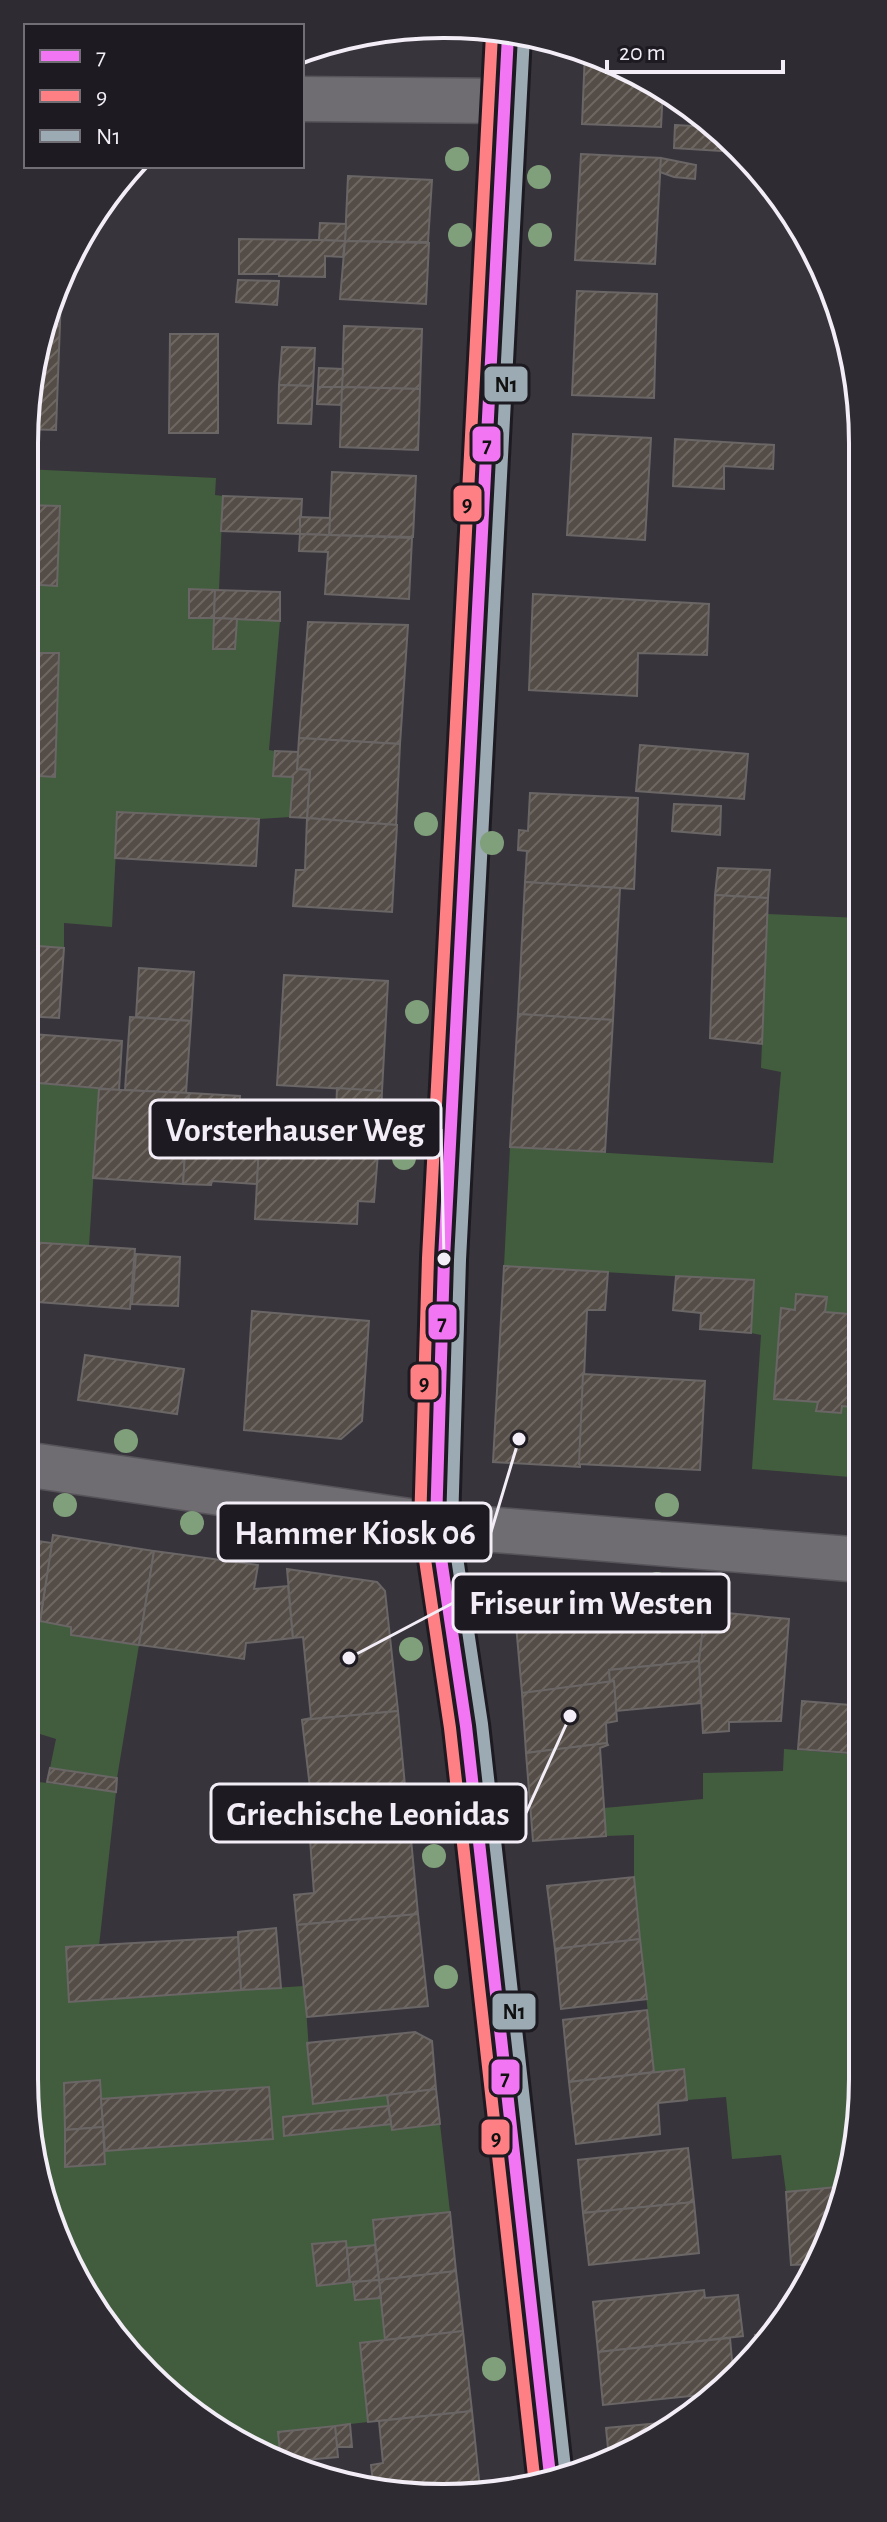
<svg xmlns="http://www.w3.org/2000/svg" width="887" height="2522" font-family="'Alegreya Sans',sans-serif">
<defs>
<pattern id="building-hatch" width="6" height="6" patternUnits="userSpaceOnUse" patternTransform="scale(2)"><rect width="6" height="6" fill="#544c46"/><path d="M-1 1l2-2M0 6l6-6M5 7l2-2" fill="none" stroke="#6d6661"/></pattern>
</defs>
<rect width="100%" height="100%" fill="#38343c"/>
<g fill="#425d3d" fill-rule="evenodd">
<path d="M24,469L216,478L215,495L223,496L219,590L190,589L189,617L214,618V649H235L237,619L280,621L269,750L275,751L274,775L293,777L290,817L259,819L118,812L112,927L64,923V948L24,945V775L54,777L58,653H24V584L57,585L24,505Z"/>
<path d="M767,914L860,918L862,1478L752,1469L761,1335L751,1333L754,1281L504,1266L510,1147L773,1163L781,1072L761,1068Z"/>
<path d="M24,1082L99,1089L89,1246L29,1242L27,1258L24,1257Z"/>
<path d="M40,1621L71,1627V1635L139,1645L117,1778L50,1768L56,1739L24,1729V1699Z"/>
<path d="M784,1749L862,1755L863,2078L849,2187L846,2193L845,2186L786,2192L781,2155L732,2159L726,2097L687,2100L684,2069L654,2073L634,1877V1835L606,1836L604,1808L703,1799V1773L783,1771Z"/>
<path d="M24,1780L116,1792L99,1946L69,2001L304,1986C308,2025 309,2063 313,2103L387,2095L388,2106L283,2117L284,2136L391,2124L393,2130L440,2124L450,2212L373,2220L375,2245L347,2248L346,2241L312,2244L317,2286L353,2282L356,2300L381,2298L385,2340L360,2343L368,2422L279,2432L281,2462L258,2455L128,2355L56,2239L24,2078ZM100,2080L101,2099L269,2087L273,2139L105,2151V2164L66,2167L64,2083Z"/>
</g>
<g fill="url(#building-hatch)" stroke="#6a6666" stroke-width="2">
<path d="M585,52L654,80L663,88L661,127L582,124Z"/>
<path d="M675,125L710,127L722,137L721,151L674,148Z"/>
<path d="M581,154L661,158L655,264L575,260Z"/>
<path d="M661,158L696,165L695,179L674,177L660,172Z"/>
<path d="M348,176L432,180L428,242L345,241Z"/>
<path d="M320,223L346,224L345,241L319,240Z"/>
<path d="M239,239L319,240L345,241L343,257L325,256V277L279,276V274H239Z"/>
<path d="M345,241L429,243L426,304L340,299Z"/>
<path d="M238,280L279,281L277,305L236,302Z"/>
<path d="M577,291L657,294L654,398L572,395Z"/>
<path d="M58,296H61L56,430L26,429L38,335Z"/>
<path d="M344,326L422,329L420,389L342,387Z"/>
<path d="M170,334H218V433H169Z"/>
<path d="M282,347L315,348L313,386L279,385Z"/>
<path d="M319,368L343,369L342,387H318Z"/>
<path d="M279,385L313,386L311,424L278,423Z"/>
<path d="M318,387H342V405L317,404Z"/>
<path d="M342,387L420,389L418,450L340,447Z"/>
<path d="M573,434L651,438L645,540L567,535Z"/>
<path d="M675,439L774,445L773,469L724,466V489L673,486Z"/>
<path d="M332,472L416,476L413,537L329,535Z"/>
<path d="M223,496L302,499L300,534L221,531Z"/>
<path d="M24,505L60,506L57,586L24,584Z"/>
<path d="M300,517L330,518L329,535L300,534Z"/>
<path d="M300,534L412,538L409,599L325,594L328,552L299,551Z"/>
<path d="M189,589L215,590L214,618H189Z"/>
<path d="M215,590L280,592V621L214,618Z"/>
<path d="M533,594L709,604L707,655L638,653L637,696L529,690Z"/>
<path d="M214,618L237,619L235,649H213Z"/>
<path d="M308,622L408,625L400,744L299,738Z"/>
<path d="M24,653H59L55,777L24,775Z"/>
<path d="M299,738L400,744L396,825L307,818L310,770L297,769Z"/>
<path d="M640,745L748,754L744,799L636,791Z"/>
<path d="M275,751L298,752L297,769L310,770L307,818L290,817L293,777L273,776Z"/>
<path d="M530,793L638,798L634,889L525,882L527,851L518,850L519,830L528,831Z"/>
<path d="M674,804L721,806L720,835L672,831Z"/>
<path d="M117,812L259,819L256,866L115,858Z"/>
<path d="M307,818L397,825L392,912L293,906L296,870H305Z"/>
<path d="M718,868L770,870L768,898L715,895Z"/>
<path d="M525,882L620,888L613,1020L518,1014Z"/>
<path d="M715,895L768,898L762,1044L710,1038Z"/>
<path d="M24,945L64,948L59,1018L24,1016Z"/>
<path d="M139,968L194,972L191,1021L136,1017Z"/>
<path d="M284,975L388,981L382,1091L277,1085Z"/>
<path d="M518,1014L613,1020L605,1152L510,1147Z"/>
<path d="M130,1017L191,1021L186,1093L125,1090Z"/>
<path d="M32,1034L122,1041L119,1090L28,1082Z"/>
<path d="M337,1088L382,1091L381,1117L336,1114Z"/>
<path d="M99,1089L189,1093L183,1184L93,1178Z"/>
<path d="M189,1093L240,1096L238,1125H246L245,1145L259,1146L257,1184L212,1181L211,1185L183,1184Z"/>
<path d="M279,1111L381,1117L374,1202L358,1201L357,1224L255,1219L259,1146H277Z"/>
<path d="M29,1242L135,1249L130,1309L25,1301Z"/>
<path d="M136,1254L180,1257L178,1306L132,1304Z"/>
<path d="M24,1257L27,1258L24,1313Z"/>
<path d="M504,1266L608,1272L605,1310H587L580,1467L493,1462Z"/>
<path d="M676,1276L754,1280L751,1333L700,1329L701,1313L673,1310Z"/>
<path d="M796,1294L827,1297L825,1312L861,1315L858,1344L861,1346L860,1374L854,1376L852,1407L842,1406L841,1413L816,1411L818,1402L774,1399L781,1308L795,1310Z"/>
<path d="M252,1311L369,1321L362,1421L341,1439L244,1430Z"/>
<path d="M85,1355L184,1369L177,1414L78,1400Z"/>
<path d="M583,1374L705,1381L700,1470L579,1464Z"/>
<path d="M53,1535L154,1551L139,1645L71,1635V1627L40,1621Z"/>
<path d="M24,1539L52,1543L40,1621L24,1618Z"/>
<path d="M154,1551L258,1565L254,1589L288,1586L293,1638L246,1643L244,1659L139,1645Z"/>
<path d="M287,1569L377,1582L385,1591L398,1711L302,1720L311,1718L303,1637L293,1638Z"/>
<path d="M530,1596L681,1612V1610L705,1611L699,1661L609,1670L610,1682L522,1693L515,1613Z"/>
<path d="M705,1611L789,1619L781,1721L729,1722V1731L703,1733L699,1661Z"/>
<path d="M24,1618L39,1621L24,1698Z"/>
<path d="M699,1661L701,1703L616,1711L614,1681L610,1682L609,1670Z"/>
<path d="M614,1681L617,1721L606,1723L607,1743L526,1753L522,1693Z"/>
<path d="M802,1701L862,1706V1754L798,1749Z"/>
<path d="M398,1711L405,1786L371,1789L372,1804L326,1809L325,1793L311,1796L302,1720Z"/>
<path d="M607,1743L608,1745L600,1748L606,1836L533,1841L526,1753Z"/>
<path d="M50,1768L117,1778L116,1792L47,1782Z"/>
<path d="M410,1828L418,1914L297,1925L294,1895L314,1893L310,1839Z"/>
<path d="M634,1877L640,1939L555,1949L547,1886Z"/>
<path d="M418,1914L428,2006L307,2017L297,1925Z"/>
<path d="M276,1928L281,1988L241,1990L238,1932Z"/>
<path d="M238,1937L241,1990L69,2002L66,1947Z"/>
<path d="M640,1939L647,1999L561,2009L555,1949Z"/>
<path d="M647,2010L654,2072L569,2082L563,2020Z"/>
<path d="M415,2032L432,2041L436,2089L313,2104L307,2043Z"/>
<path d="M684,2069L687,2100L658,2103L660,2134L576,2144L569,2082Z"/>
<path d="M100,2080L103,2127L65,2130L64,2083Z"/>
<path d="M269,2087L273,2139L105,2151L101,2099Z"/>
<path d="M436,2089L440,2124L392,2130L387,2095Z"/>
<path d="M388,2106L391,2124L284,2136L283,2117Z"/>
<path d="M103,2127L105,2164L65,2167V2130Z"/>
<path d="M688,2148L694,2202L583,2213L578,2160Z"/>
<path d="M846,2186V2193L814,2264L791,2265L786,2192Z"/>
<path d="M694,2202L699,2253L589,2265L583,2213Z"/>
<path d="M450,2212L456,2271L379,2280L373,2220Z"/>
<path d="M346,2241L350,2282L317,2286L312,2244Z"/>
<path d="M375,2245L379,2280L350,2282L347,2248Z"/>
<path d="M456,2271L463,2331L385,2340L379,2280Z"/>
<path d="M379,2280L381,2298L355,2300L353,2282Z"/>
<path d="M704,2290L705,2298L738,2295L743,2336L598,2352L593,2302Z"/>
<path d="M463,2331L472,2411L368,2422L360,2343Z"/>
<path d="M770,2334L756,2348L755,2335Z"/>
<path d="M730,2338L733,2371L710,2394L603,2405L598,2352Z"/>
<path d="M472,2411L480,2489L389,2494L387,2492L374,2490L371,2465L383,2463L379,2421Z"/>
<path d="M683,2421L677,2427L609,2458L606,2428Z"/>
<path d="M350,2424L352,2447H337L335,2426Z"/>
<path d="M335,2426L338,2457L281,2462L278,2432Z"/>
</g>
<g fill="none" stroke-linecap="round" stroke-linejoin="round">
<g stroke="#565359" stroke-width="47">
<g id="minor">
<path d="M508,35L444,1259L436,1525L466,1726L551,2484"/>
<path d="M302,99L505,101"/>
<path d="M24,1464L436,1525L862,1560"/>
</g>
</g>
<use href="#minor" stroke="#6f6c72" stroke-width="44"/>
<g stroke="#1d1a21" stroke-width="18">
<path id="bus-1" d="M508,35L444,1259L436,1525L466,1726L551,2484"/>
</g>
<g stroke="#1d1a21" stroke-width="18">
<path id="bus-2" d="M492,34L428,1258L420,1526L450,1728L535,2485"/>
</g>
<g stroke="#1d1a21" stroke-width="18">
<path id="bus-3" d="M524,36L460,1260L452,1524L482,1724L566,2477"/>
</g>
<use href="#bus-1" stroke="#f276f4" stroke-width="12"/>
<use href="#bus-2" stroke="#ff8084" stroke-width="12"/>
<use href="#bus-3" stroke="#9baab3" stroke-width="12"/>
</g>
<g fill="#809f7b">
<circle cx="457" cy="159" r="12"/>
<circle cx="539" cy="177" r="12"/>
<circle cx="460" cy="235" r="12"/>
<circle cx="540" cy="235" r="12"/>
<circle cx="426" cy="824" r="12"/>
<circle cx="492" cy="843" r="12"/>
<circle cx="417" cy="1012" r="12"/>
<circle cx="404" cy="1158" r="12"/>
<circle cx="126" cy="1441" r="12"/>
<circle cx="65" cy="1505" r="12"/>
<circle cx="667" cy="1505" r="12"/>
<circle cx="192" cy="1523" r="12"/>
<circle cx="657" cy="1584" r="12"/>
<circle cx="411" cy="1649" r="12"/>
<circle cx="434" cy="1856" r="12"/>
<circle cx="446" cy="1977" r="12"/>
<circle cx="494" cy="2369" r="12"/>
</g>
<path d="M0 0H887V2522H0ZM443 38H444A405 405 0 0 1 849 443V2079A405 405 0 0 1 444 2484H443A405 405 0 0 1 38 2079V443A405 405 0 0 1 443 38Z" fill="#2e2b32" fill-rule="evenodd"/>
<path fill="none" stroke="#f2edf6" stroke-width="4" d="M443 38H444A405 405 0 0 1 849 443V2079A405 405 0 0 1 444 2484H443A405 405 0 0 1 38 2079V443A405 405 0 0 1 443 38Z"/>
<path fill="none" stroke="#f2edf6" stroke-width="3" d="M444 1259L441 1129M519 1439L491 1532M349 1658L453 1603M570 1716L526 1813"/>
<g fill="#f2edf6" stroke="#1d1a21" stroke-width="3">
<circle cx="444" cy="1259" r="8"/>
<circle cx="519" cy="1439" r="8"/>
<circle cx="349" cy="1658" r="8"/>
<circle cx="570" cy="1716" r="8"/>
</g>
<g fill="#1d1a21" stroke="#f2edf6" stroke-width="3">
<rect x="150" y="1100" width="291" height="58" rx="8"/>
<rect x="218" y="1503" width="273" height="58" rx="8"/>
<rect x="453" y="1574" width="276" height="58" rx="8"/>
<rect x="211" y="1784" width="315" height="58" rx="8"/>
</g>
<g font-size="34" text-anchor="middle" font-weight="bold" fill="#f2edf6">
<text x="295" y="1141">Vorsterhauser Weg</text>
<text x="355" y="1544">Hammer Kiosk 06</text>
<text x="591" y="1614">Friseur im Westen</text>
<text x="368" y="1825">Griechische Leonidas</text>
</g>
<g stroke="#1d1a21" stroke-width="3">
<rect x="483" y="365" width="46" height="38" rx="8" fill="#9baab3"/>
<rect x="471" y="425" width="31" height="38" rx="8" fill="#f276f4"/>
<rect x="452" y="484" width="31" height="39" rx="8" fill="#ff8084"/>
<rect x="427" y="1303" width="31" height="38" rx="8" fill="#f276f4"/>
<rect x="409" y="1363" width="31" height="38" rx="8" fill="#ff8084"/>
<rect x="491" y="1992" width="46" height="39" rx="8" fill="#9baab3"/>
<rect x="490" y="2058" width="31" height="38" rx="8" fill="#f276f4"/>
<rect x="480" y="2118" width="31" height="38" rx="8" fill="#ff8084"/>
</g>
<g font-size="22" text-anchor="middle" font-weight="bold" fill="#111">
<text x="506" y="392">N1</text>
<text x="487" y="452">7</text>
<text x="467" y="511">9</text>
<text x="442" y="1330">7</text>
<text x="424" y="1390">9</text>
<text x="514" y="2019">N1</text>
<text x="505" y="2085">7</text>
<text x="496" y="2145">9</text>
</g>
<rect x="24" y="24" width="280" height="144" fill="#1d1a21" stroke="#726e76" stroke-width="2"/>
<rect x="40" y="50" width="40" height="12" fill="#f276f4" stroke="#726e76" stroke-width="2"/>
<text x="96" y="64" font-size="24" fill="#f2edf6">7</text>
<rect x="40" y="90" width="40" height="12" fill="#ff8084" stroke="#726e76" stroke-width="2"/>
<text x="96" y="104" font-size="24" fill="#f2edf6">9</text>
<rect x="40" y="130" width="40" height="12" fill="#9baab3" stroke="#726e76" stroke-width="2"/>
<text x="96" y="144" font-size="24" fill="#f2edf6">N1</text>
<path d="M607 60v12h176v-12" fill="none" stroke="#f2edf6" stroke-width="4"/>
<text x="619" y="60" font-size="24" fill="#f2edf6" stroke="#1d1a21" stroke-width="6" paint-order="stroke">20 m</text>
</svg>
